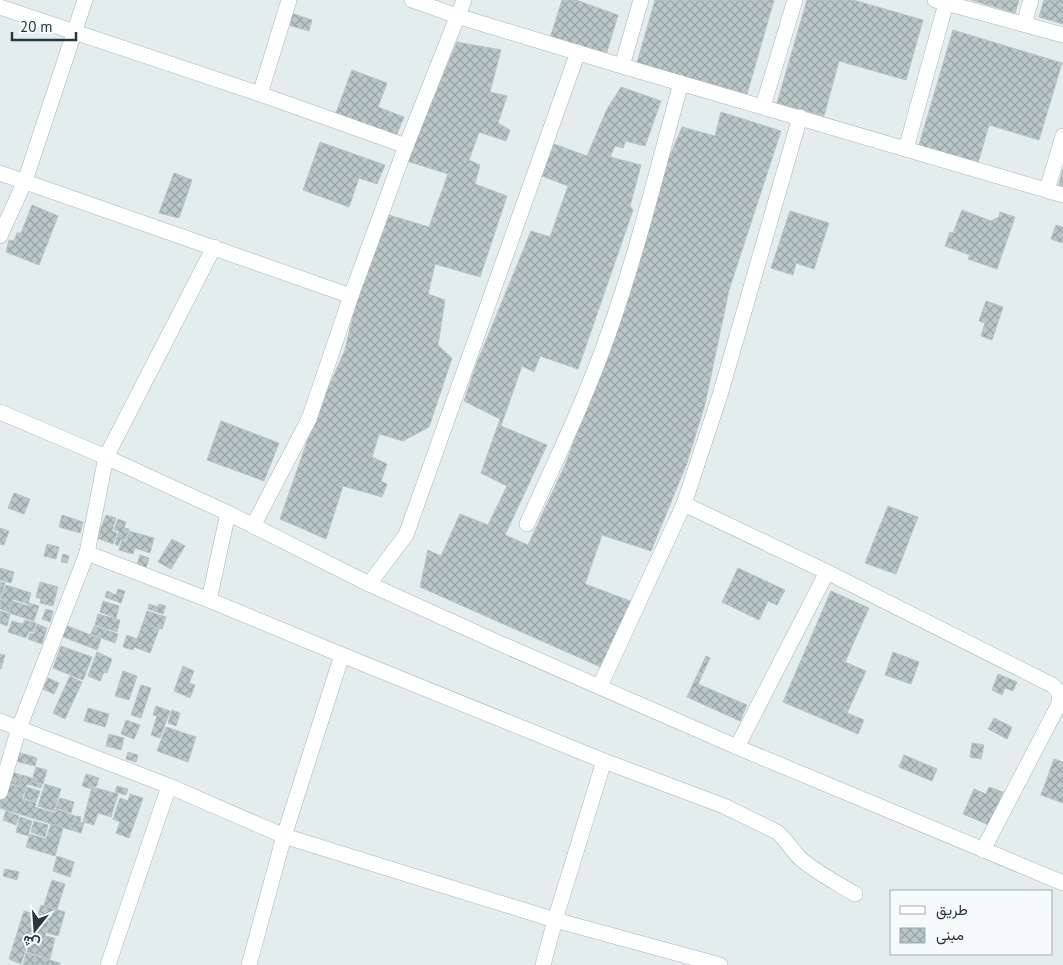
<svg xmlns="http://www.w3.org/2000/svg" width="1063" height="965" font-family="'PT Sans',Vazirmatn,sans-serif">
<defs>
<pattern id="building-cross-hatch" width="8" height="8" patternUnits="userSpaceOnUse" patternTransform="scale(1.25)"><rect width="8" height="8" fill="#bac7c8"/><path d="M0 0l8 8M0 8l8-8" fill="none" stroke="#97a3a4"/></pattern>
</defs>
<rect width="100%" height="100%" fill="#e4edee"/>
<g fill="url(#building-cross-hatch)" stroke="#b7c5c7">
<path d="M562,0H576L618,15L606,55L550,38Z"/>
<path d="M655,0H774L747,94L637,63Z"/>
<path d="M807,0H853L923,20L906,80L839,61L824,116L777,103Z"/>
<path d="M971,0H1019L1015,13Z"/>
<path d="M1044,0H1063V24L1039,17Z"/>
<path d="M291,13L312,20L309,31L288,25Z"/>
<path d="M953,30L1062,63L1039,140L989,125L978,163L919,145Z"/>
<path d="M457,42L501,50L490,92L507,96L498,123L510,130L506,141L479,132L469,160L480,165L475,184L507,196L480,277L435,264L428,294L445,300L438,345L452,358L429,427L403,441L379,434L372,457L387,464L381,481L387,484L382,497L343,486L326,539L280,519L317,413L345,350L356,302L389,215L429,227L448,174L407,161Z"/>
<path d="M352,70L387,83L378,107L404,117L396,136L336,113Z"/>
<path d="M621,87L661,101L645,146L626,141L623,148L615,146L610,157L641,165L630,206L633,210L578,369L540,356L534,372L522,366L501,426L547,445L505,535L528,545L565,465L608,351L659,181L682,127L715,136L721,112L781,131L729,290L705,404L687,463L651,551L602,535L585,584L633,602L605,669L420,587L428,550L441,556L460,514L488,525L507,486L481,473L500,419L464,401L476,365L531,231L550,237L568,186L542,176L554,144L587,156L607,109Z"/>
<path d="M320,142L385,165L377,184L359,178L349,207L303,190Z"/>
<path d="M1063,169V188L1058,187Z"/>
<path d="M174,173L192,180L179,218L159,213Z"/>
<path d="M32,205L58,216L39,265L6,252L9,240L14,241L17,233H21Z"/>
<path d="M962,210L991,221L999,217L1000,212L1015,217L997,269L968,259L970,255L945,246L950,232L953,233Z"/>
<path d="M790,211L829,223L814,269L796,263L793,275L771,268Z"/>
<path d="M1056,225L1063,227L1062,243L1051,239Z"/>
<path d="M986,301L1003,307L992,340L981,336L985,323L979,321Z"/>
<path d="M221,421L279,443L264,481L207,460Z"/>
<path d="M14,493L30,499L24,514L8,508Z"/>
<path d="M888,506L918,517L896,574L865,563Z"/>
<path d="M62,515L83,522L80,533L59,527Z"/>
<path d="M106,515L116,518L112,531L117,533L113,544L97,538Z"/>
<path d="M118,519L126,522L124,528L129,529L125,540L121,539L118,546L115,544L119,531L114,530Z"/>
<path d="M0,528L9,531L4,545L0,544Z"/>
<path d="M129,531L154,538L150,553L135,548L133,554L119,550L122,540L126,542Z"/>
<path d="M172,539L185,546L171,569L158,562Z"/>
<path d="M47,544L59,547L56,559L44,556Z"/>
<path d="M63,554L69,556L67,563L61,562Z"/>
<path d="M140,555L149,558L146,568L137,565Z"/>
<path d="M0,568L14,572L11,583L0,580Z"/>
<path d="M738,568L785,590L777,605L768,601L759,620L722,602Z"/>
<path d="M0,582L5,583L0,599Z"/>
<path d="M40,582L58,587L53,606L40,603L41,599L36,597Z"/>
<path d="M6,585L31,593L28,604L13,599L9,612L0,609V602Z"/>
<path d="M118,589L125,591L121,603L105,597L107,591L116,595Z"/>
<path d="M831,591L869,608L845,662L866,671L847,713L864,720L858,734L783,702Z"/>
<path d="M13,601L28,606L29,603L39,606L34,621L9,613Z"/>
<path d="M103,601L119,606L116,618L100,612Z"/>
<path d="M149,604L158,607L159,604L166,606L163,614L148,609Z"/>
<path d="M46,609L53,611L50,622L42,619Z"/>
<path d="M0,611L10,614L7,626L0,623Z"/>
<path d="M147,611L166,617L162,629L143,623Z"/>
<path d="M98,614L120,620L117,632L95,625Z"/>
<path d="M25,620L36,623L33,632L29,631L26,638L8,632L12,621L23,624Z"/>
<path d="M143,623L159,629L150,653L134,647L133,650L123,647L127,635L137,639Z"/>
<path d="M37,624L47,628L42,644L28,639L30,633L34,634Z"/>
<path d="M65,625L101,639L97,650L61,636Z"/>
<path d="M94,626L118,634L115,643L91,634Z"/>
<path d="M61,646L92,657L83,680L53,668Z"/>
<path d="M97,652L112,659L107,673L104,672L100,681L88,676Z"/>
<path d="M893,652L919,662L911,684L885,675Z"/>
<path d="M0,654L5,655L1,669H0Z"/>
<path d="M706,656L710,658L698,684L747,705L740,721L687,697Z"/>
<path d="M183,666L194,671L189,683L195,685L190,698L174,691Z"/>
<path d="M123,671L137,676L129,700L115,696Z"/>
<path d="M998,674L1017,682L1013,691L1005,688L1002,695L992,690Z"/>
<path d="M70,676L82,682L65,719L53,713Z"/>
<path d="M48,678L59,683L54,694L43,689Z"/>
<path d="M141,685L151,688L141,718L131,715Z"/>
<path d="M156,706L170,711L160,738L151,735L157,716L153,715Z"/>
<path d="M88,708L109,714L105,727L84,721Z"/>
<path d="M172,710L180,713L176,726L168,723Z"/>
<path d="M994,718L1012,727L1007,739L988,729Z"/>
<path d="M126,720L140,725L134,739L121,734Z"/>
<path d="M166,727L196,737L188,762L157,751Z"/>
<path d="M109,734L124,738L121,750L106,746Z"/>
<path d="M972,743L984,745L981,759L970,757Z"/>
<path d="M18,752L37,758L35,766L15,761Z"/>
<path d="M128,752L138,755L136,762L126,759Z"/>
<path d="M904,755L937,769L932,781L899,767Z"/>
<path d="M1054,759L1063,762V803L1041,795Z"/>
<path d="M36,767L47,770L43,784L32,781Z"/>
<path d="M12,772L21,775L18,786L9,783Z"/>
<path d="M86,774L99,778L96,787L92,786L91,789L82,786Z"/>
<path d="M22,775L32,778L31,781L42,785L41,788L27,784L22,799L36,803L35,807L55,813L56,809L75,816L71,830L0,808V800L6,783L18,787Z"/>
<path d="M45,784L61,789L54,811L38,806Z"/>
<path d="M117,786L128,789L126,795L115,792Z"/>
<path d="M27,787L40,791L36,802L24,798Z"/>
<path d="M92,787L118,794L111,817L98,813L94,825L83,822Z"/>
<path d="M989,787L1003,792L989,825L963,814L974,789L986,794Z"/>
<path d="M130,794L143,798L129,838L116,833L120,822L113,819L120,798L128,801Z"/>
<path d="M60,798L74,802L71,813L56,808Z"/>
<path d="M6,811L19,816L16,825L3,820Z"/>
<path d="M76,816L81,817L80,822L84,823L81,833L71,830Z"/>
<path d="M20,817L32,821L28,836L16,832Z"/>
<path d="M34,821L48,825L45,837L31,832Z"/>
<path d="M51,824L63,828L55,856L26,847L30,834L46,839Z"/>
<path d="M57,856L74,862L70,877L53,871Z"/>
<path d="M5,869L19,872L17,880L3,876Z"/>
<path d="M52,880L65,884L57,909L44,905Z"/>
<path d="M41,905L65,912L58,936L47,933L50,921L37,917Z"/>
<path d="M24,911L37,915L21,964L9,959Z"/>
<path d="M36,919L49,922L45,936L55,938L50,959L27,952Z"/>
<path d="M26,953L60,963V965H23Z"/>
</g>
<g fill="none" stroke-linecap="round" stroke-linejoin="round">
<g stroke="#a7b3b6" stroke-width="16">
<g id="street">
<path d="M412,0L457,16L622,66L1063,195"/>
<path d="M935,0L1063,35"/>
<path d="M0,7L260,94L406,146"/>
<path d="M1024,24L1031,0"/>
<path d="M622,66L641,0"/>
<path d="M260,94L289,0"/>
<path d="M763,106L795,0"/>
<path d="M906,149L946,3"/>
<path d="M0,173L351,296"/>
<path d="M1047,190L1063,136"/>
<path d="M0,236L25,181L85,0"/>
<path d="M0,412L106,457L228,513L369,584L499,643L737,747L1063,883"/>
<path d="M684,504L827,572L1052,685C1059,691 1060,694 1059,704L983,850"/>
<path d="M527,524C556,460 586,398 609,332C638,250 658,166 681,83"/>
<path d="M253,526L309,419L351,296L406,146L464,0"/>
<path d="M87,553L209,600L342,655L604,761L724,806L777,832C787,840 792,851 801,859C817,873 837,883 855,894"/>
<path d="M369,584L406,535L578,52"/>
<path d="M209,600L228,513"/>
<path d="M600,686L684,504L720,395L800,117"/>
<path d="M0,721L169,786L284,836L555,920L720,965"/>
<path d="M737,747L827,572"/>
<path d="M0,792L19,728L87,553L106,457L214,247"/>
<path d="M108,965L169,786"/>
<path d="M249,965L284,836L342,655"/>
<path d="M543,965L555,920L604,761"/>
</g>
</g>
<use href="#street" stroke="#fff" stroke-width="15"/>
</g>
<rect x="890" y="890" width="162" height="65" fill="#f5fafa" stroke="#a1acaf"/>
<rect x="900" y="906" width="25" height="8" fill="#ffffff" stroke="#a1acaf"/>
<text x="936" y="915" font-size="15" fill="#24383f">طريق</text>
<rect x="900" y="928" width="25" height="15" fill="url(#building-cross-hatch)" stroke="#a1acaf"/>
<text x="936" y="940" font-size="15" fill="#24383f">مبنى</text>
<g transform="translate(35 930) rotate(197)" stroke="#f5fafa" stroke-width="4" paint-order="stroke">
<path d="M0-4L9 19L0 12L-9 19Z" fill="#24383f"/>
<text y="-8" font-size="14" font-weight="bold" text-anchor="middle" fill="#24383f">ش</text>
</g>
<path d="M12 32v8h64v-8" fill="none" stroke="#24383f" stroke-width="2.5"/>
<text x="20" y="32" font-size="15" fill="#24383f" stroke="#f5fafa" stroke-width="4" paint-order="stroke">20 m</text>
</svg>
